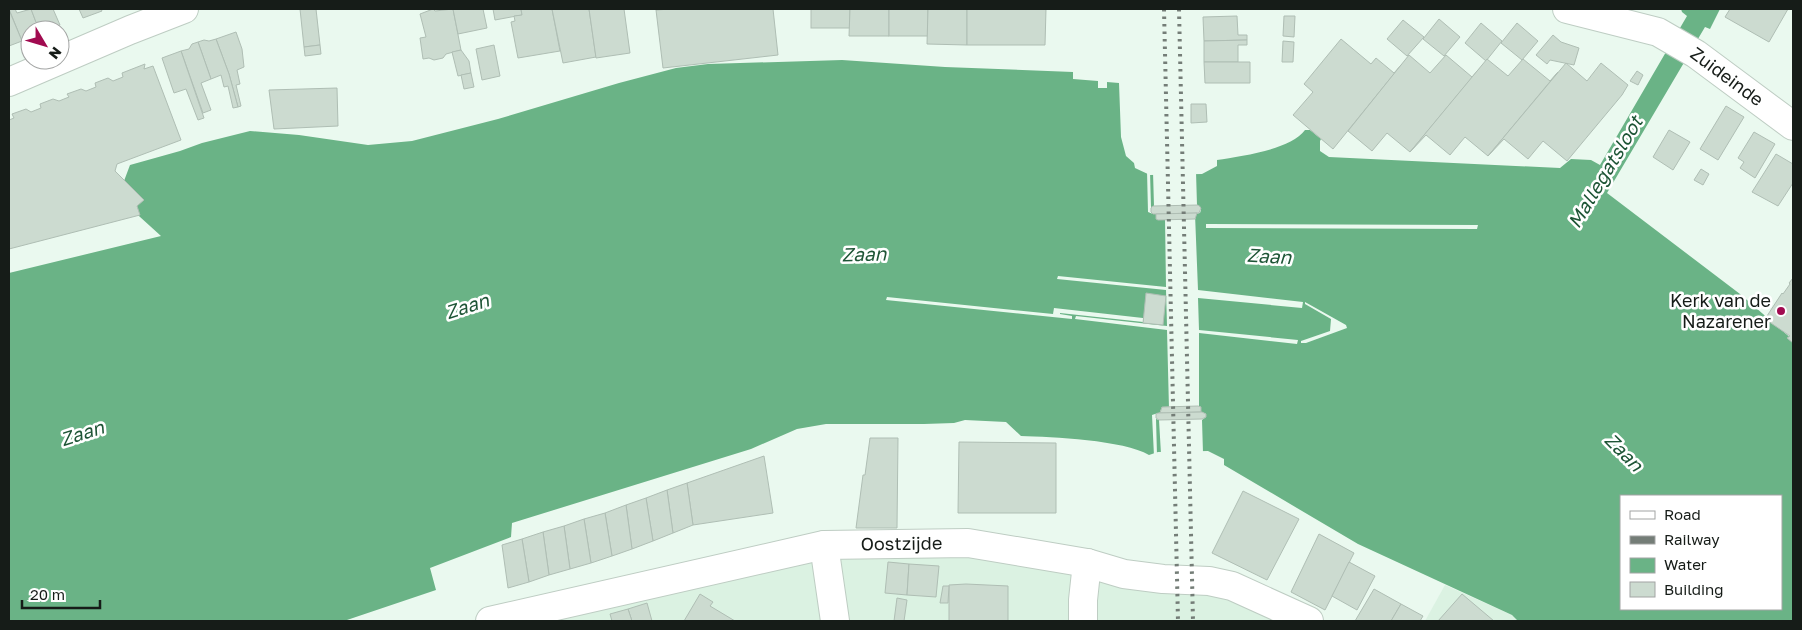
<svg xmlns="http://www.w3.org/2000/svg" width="1802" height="630" font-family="'Golos Text',sans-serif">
<rect width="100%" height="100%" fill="#eaf9ef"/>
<g fill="#dbf2e2">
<path d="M1040,541L1311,618L1316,621H520L806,559Z"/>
<path d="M1445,585L1512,615L1518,621H1425Z"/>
</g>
<path fill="#6ab386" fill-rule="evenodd" d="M1681,9H1720L1710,29L1705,27L1607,193L1740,294L1793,340V621H1518L1512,615L1358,544L1224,465V459L1208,451L1158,452L1149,455C1124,440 1052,437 1021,436L1006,422L965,420L954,423L924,424H826L797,429L751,449L512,523L511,537L430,568L436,590L344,621H9V273L161,236L118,197L130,165L180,151L202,143L250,131L299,135L368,145L412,141L498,119L619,83L676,68L708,64L842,60L945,67L1073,72V79L1098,81V88H1107V82L1119,83L1121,137L1126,156L1134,163L1135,168L1150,175L1202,174L1217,166V160C1242,156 1290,150 1305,130H1310L1321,139L1320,141V151L1329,157L1560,168L1571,159L1591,160L1600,165L1687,16L1682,12ZM1198,205L1195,219L1158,220L1156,214L1151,212L1153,206ZM1198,406L1201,407V412L1206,414V417L1157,419L1162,407ZM1621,496H1781V609H1621Z"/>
<g fill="#eaf9ef">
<path d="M1147,171L1150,172L1151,207L1154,206L1153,172L1198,171L1196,172L1197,205L1200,206L1201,210L1200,213L1195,214L1198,290L1303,302L1302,308L1198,298L1199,330L1298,340L1297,344L1199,333V411L1206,414V417L1202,420L1203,453L1205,454L1159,455L1161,454L1159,420L1156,419L1157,455L1154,456L1152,415L1158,413H1199V412L1169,409L1167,330L1075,319L1076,316L1167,326L1166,290L1057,279L1058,276L1166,287L1165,217L1195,212L1153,214L1148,212Z"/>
<path d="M1206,224H1209L1478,225L1477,229L1206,228Z"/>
<path d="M887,297L1053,314L1054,308L1143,318V322L1060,313V314L1072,316V319L886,300Z"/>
<path d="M1305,302L1346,325L1347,328L1306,343H1301V341L1330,331L1331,319L1305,304Z"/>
</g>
<g fill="#ccdbd0" stroke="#afbeb4">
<path d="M9,9H15L17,13L31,9L39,30H30V37L22,41Z"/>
<path d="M31,9H53L60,25L48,30H39Z"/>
<path d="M79,9H101L102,11L83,18Z"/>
<path d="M300,9H316L320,45L304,47Z"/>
<path d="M433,9L435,11L453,9L461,50L446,54L443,58L434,60L429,58L423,59L420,38L426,37L420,14Z"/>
<path d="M453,9H483L487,28L458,34Z"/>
<path d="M493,9H521L522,15L495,20Z"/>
<path d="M521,9H552L560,51L518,58L511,22L515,21L514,16L522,15Z"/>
<path d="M552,9H589L596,57L563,63Z"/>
<path d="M589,9H624L630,53L596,58Z"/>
<path d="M671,9H773L778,55L663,68L656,10Z"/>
<rect x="811" y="9" width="39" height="19"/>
<path d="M850,9H889V36H849Z"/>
<rect x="889" y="9" width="39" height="27"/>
<path d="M928,9H967V45L927,44Z"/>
<path d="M967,9H1046L1045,45H967Z"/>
<path d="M1730,9H1788L1769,42L1725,17Z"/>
<path d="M9,10L22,41L9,46Z"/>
<path d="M1237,16L1238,35H1247V40L1204,41L1203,17Z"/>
<path d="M1284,16H1295L1294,37L1283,36Z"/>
<path d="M1439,19L1460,37L1444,56L1423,39Z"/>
<path d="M1403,20L1424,37L1407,56L1387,39Z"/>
<path d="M1481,23L1502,41L1486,61L1465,43Z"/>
<path d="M1517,23L1538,41L1522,60L1501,43Z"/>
<path d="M236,32L242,49L244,67L237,70L240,84L236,85L241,106L238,107L229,74L216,39Z"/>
<path d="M1553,35L1561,42L1579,48L1574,65L1550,60L1547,64L1536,55Z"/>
<path d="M216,39L229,74L238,107L233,108L228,86L224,87L221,75L211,79L198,42L204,40L209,41Z"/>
<path d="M1341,39L1371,64L1376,58L1394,73L1402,64L1333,149L1293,115L1313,92L1304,84Z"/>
<path d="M1247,40V45H1238V62H1204V41Z"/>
<path d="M1283,41L1294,42L1293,62H1282Z"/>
<path d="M198,42L211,79L201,83L211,110L203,113L181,51L189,49L192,44Z"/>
<path d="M320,45L321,54L305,56L304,47Z"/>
<path d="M494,45L500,76L482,80L476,49Z"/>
<path d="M461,50L469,61L471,73L458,76L452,52Z"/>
<path d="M181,51L204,118L198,120L186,89L174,93L162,58Z"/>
<path d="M1409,55L1430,73L1446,55L1472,77L1480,68L1410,152L1387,133L1372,151L1348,131Z"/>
<path d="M1487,59L1508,76L1523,59L1550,81L1558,72L1488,156L1465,137L1450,155L1426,135L1410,152Z"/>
<path d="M1204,62H1250V83H1205Z"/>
<path d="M1566,63L1587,81L1601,63L1628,85L1622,95L1567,161L1543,141L1528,159L1504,139L1488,156Z"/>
<path d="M145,64L144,69L153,66L181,140L117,164L115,171L144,200L137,206L140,215L9,249V120L14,118L12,114L26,109L31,112L41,108L40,104L53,99L59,101L69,97L67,94L81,89L86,91L96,87L95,83L108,78L113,81L123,77L122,73Z"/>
<path d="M1637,71L1643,75L1638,85L1630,81Z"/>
<path d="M471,73L474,87L464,89L461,75Z"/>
<path d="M337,88L338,126L274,129L269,90Z"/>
<path d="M1191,104H1206L1207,122L1191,123Z"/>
<path d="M1726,106L1744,117L1718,160L1700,149Z"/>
<path d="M1669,130L1690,142L1673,170L1653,157Z"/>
<path d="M1754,132L1775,144L1755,178L1740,168L1744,162L1738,158Z"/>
<path d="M1776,154L1793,164V183L1778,206L1752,192Z"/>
<path d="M1701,169L1709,174L1703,185L1694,180Z"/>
<path d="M1198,205L1201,208L1199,213L1153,214L1151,212V208L1153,206Z"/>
<path d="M1197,213L1195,219L1158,220L1156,219V214Z"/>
<path d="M1793,278V343L1787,338L1790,336L1765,319L1782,293L1783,294L1790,284L1789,283Z"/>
<path d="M1146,293L1166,296L1163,325L1143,323Z"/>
<path d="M1198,406L1201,407V412L1160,413L1162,407Z"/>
<path d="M1202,412L1206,414V417L1202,419L1159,420L1156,418V414L1158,413Z"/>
<path d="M870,438H898L897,528H856L863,475H865Z"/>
<path d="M959,442L1056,443V513H958Z"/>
<path d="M764,456L773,513L693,525L687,483Z"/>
<path d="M687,483L693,525L673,533L667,490Z"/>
<path d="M667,490L673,533L653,541L646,498Z"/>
<path d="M1243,491L1299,519L1267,580L1212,553Z"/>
<path d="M646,498L653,541L632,549L626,505Z"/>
<path d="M626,505L632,549L612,556L605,513Z"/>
<path d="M605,513L612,556L591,563L584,519Z"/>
<path d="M584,519L591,563L570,569L564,526Z"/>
<path d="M564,526L570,569L549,575L543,532Z"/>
<path d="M543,532L549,575L529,582L522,539Z"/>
<path d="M1319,534L1354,553L1325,610L1291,592Z"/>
<path d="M522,539L529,582L508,588L502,545Z"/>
<path d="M888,562L909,564L907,595L885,593Z"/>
<path d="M1349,562L1375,576L1357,610L1332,596Z"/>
<path d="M909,564L939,566L936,597L907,595Z"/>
<path d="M966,584L1008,586V621H949V585Z"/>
<path d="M943,586H949L948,603H940Z"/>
<path d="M1374,589L1401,604L1391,621H1355Z"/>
<path d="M700,594L713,602L710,606L735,621H684Z"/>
<path d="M1462,594L1494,621H1438Z"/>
<path d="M897,598L907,600L904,621H894Z"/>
<path d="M647,603L652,621H632L628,609Z"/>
<path d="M1401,604L1423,616L1420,621H1391Z"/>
<path d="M628,609L632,621H612L610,614Z"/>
</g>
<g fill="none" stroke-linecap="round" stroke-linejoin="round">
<g stroke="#becdc3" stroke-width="30">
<g id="minor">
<path id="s1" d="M1567,9L1658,32L1696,54L1793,126"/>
<path d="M9,82L130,30L184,9"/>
<path d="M824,545L835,621"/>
<path id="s2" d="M490,621L824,545L968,543L1087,563L1124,574L1163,579L1209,581L1232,586L1309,621"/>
<path d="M1083,621V600L1087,563"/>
</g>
</g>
<use href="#minor" stroke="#fff" stroke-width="28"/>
<g stroke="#747d77" stroke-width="4" stroke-dasharray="2.5 5" stroke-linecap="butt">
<path d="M1164,9L1178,621"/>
<path d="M1179,9L1193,621"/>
</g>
</g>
<circle fill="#a10b50" stroke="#fff" stroke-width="2" cx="1781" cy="311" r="5"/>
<g text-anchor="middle" stroke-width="5" stroke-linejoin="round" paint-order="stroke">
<g font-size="18" fill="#161c18" stroke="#fff">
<text dy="6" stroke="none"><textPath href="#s1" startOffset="176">Zuideinde</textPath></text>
<text dy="6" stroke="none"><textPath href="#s2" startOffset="420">Oostzijde</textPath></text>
</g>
<g font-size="18" fill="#161c18" stroke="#fff" text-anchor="end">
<text x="1771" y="307">Kerk van de<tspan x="1771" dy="21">Nazarener</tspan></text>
</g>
<g font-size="19" font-style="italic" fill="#1e5536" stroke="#fff">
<text transform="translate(1605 172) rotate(-59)" y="7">Mallegatsloot</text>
<text transform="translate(864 254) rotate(-1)" y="7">Zaan</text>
<text transform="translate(1269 256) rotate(3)" y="7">Zaan</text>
<text transform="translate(467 306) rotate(-18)" y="7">Zaan</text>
<text transform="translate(82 433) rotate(-18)" y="7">Zaan</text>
<text transform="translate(1624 452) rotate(45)" y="7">Zaan</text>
</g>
</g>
<rect width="1802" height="630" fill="none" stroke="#161c18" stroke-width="20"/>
<rect x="1620" y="495" width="162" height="115" fill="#ffffff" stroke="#a2a4a3"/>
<rect x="1630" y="511" width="25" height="8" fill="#ffffff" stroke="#a2a4a3"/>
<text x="1664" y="520" font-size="15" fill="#161c18">Road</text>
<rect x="1630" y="536" width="25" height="8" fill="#747d77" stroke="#a2a4a3"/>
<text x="1664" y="545" font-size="15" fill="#161c18">Railway</text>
<rect x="1630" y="558" width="25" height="15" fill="#6ab386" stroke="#a2a4a3"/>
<text x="1664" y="570" font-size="15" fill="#161c18">Water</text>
<rect x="1630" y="582" width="25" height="15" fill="#ccdbd0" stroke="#a2a4a3"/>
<text x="1664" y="595" font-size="15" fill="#161c18">Building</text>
<g transform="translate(45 45) rotate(128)"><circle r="24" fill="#ffffff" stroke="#a2a4a3"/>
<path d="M0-4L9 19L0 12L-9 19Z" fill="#a10b50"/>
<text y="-8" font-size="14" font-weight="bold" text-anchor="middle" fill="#161c18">N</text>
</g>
<path d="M22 600v8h78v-8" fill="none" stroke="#161c18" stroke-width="2.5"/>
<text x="30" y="600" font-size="15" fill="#161c18" stroke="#ffffff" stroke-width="4" paint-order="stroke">20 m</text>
</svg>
